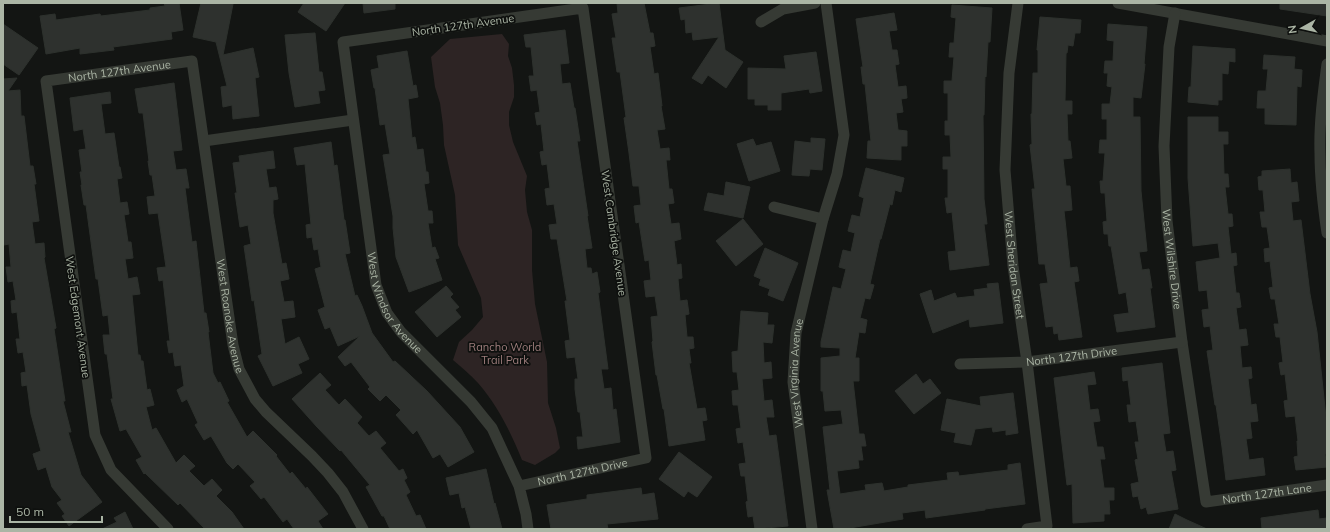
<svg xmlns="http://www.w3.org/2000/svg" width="1330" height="532" font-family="Mulish,sans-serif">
<rect width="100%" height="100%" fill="#131513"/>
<path fill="#2d2424" d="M502,34L509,44L508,56L512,68L514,85V97L509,112V125L513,142L527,176L525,190L527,212L532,230V270L535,304L547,362L548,403L556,428L560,448L555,453L535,465L522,460C511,433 498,406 478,383C471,375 462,368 453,360L459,342L472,330L483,317L481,298L458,245L455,195L444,145L443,125L440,103L435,87L431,57L450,39Z"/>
<g fill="#2e312e" stroke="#2d312d">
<path d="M164,3H179L183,30L171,32L172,39L113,47L114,50L80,54V48L46,54L40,16L55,14L56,20L100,14L101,16L150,10V8L165,6Z"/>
<path d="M201,3H226L233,4L223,55L253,48L259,77L255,78L259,116L233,119L232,105L223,107L221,87L227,86L216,42L193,37Z"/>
<path d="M304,3H345L326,31L298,12Z"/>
<path d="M363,3H395V9L364,13Z"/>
<path d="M617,3H644L650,33H653L655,46L650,47L654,74L658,73L662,106H661L665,129L657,130L660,149L669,148L670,160H666L669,189H672L674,203L668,204L671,224L679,223L681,239L674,241L677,265L681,264L682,278L678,279L680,301L687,300L689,314L685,315L687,337H693L694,348L689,349L691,363H689L697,409L705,408L707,420L702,421L705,440L669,446L664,409H663L657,375H656L652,342L653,341L651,317L658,316L655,296L646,297L644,281L651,280L649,260L645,261L639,222L636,223L634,206L641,205L639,186H633L629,153L624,118L626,117L620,72H617L612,38H616L612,14L618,13Z"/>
<path d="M719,3L725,50L743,62L726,88L708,75L702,84L692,78L719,37L693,40L692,32L686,33L685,19L681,20L679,8Z"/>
<path d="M1280,3H1327V16L1280,9Z"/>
<path d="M952,5L992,8L990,42H988L986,77L985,76L984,115H983L984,199L987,224H984L989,265L950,270L948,252L956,251L952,212L947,213L945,198H948V169H943V157H951L950,135H945V121H948V93H944V81H952L954,57H949L950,43H954L956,18L951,17Z"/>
<path d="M894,13L897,30L889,31L892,50H897L899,64L895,65L898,87L906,86L907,98L901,99L903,112L896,113L898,130L907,131V146H901V160L867,158L868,141H871L865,84H863L861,67H863L856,19Z"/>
<path d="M1040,17L1081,20L1080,33H1075L1073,46L1068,45L1067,53H1066L1065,101H1072V114H1067L1068,141H1070L1072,158L1063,159L1066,186H1070L1072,210L1064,211L1066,229L1070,268L1077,267L1079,281L1074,282L1082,337L1059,340L1058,333L1054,334L1053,326L1046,327L1040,284L1048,283L1045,264H1039L1032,189H1035L1030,145L1032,144L1031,114H1032L1033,73H1038V50H1037Z"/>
<path d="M3,24L38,48L19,75L3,64Z"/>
<path d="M1108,24L1147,27L1144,64H1145L1141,98L1133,97V117H1140L1141,191L1147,251L1139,252L1142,270L1149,269L1152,288H1150L1155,327L1117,332L1114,315L1129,313L1126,292L1119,294L1111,246H1109L1108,234H1104L1103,222L1107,221L1105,193H1101L1100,181H1103L1105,153H1099L1100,140H1107V119H1102V104H1110L1112,87L1107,86L1108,73H1104L1105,61H1113L1114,41L1107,40Z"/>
<path d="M565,30L569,63L560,64L562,84L570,83L574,108H575L580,141H577L588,216H587L592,248L585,249L587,268H591L592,274L597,272L600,292L598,293L608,369H601L604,389L611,388L613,410L616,409L620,442L578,449L577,437H583L580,412H578L575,389V379H578L575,357L567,358L565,341L570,340L565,301H567L557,239H551L549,225L557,224L554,204L547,205L545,189L550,188L547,164L542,165L540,152L544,151L541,124L537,125L535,113L540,112L537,90L531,91L529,76H534L531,47H526L524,35Z"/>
<path d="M315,33L319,72H322L325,90L318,91L320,103L295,107L289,73L285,35Z"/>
<path d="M1193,46L1235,49V62L1229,61L1228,74L1222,73V100H1218V105L1188,102L1189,87H1191Z"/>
<path d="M407,51L413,86L416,85L418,97L408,99L412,138L415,137L417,150L423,149L426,172H428L429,183L424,184L428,211H432L433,223H428L432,248L435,247L439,258L435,259L442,280L409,292L396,257L393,228V216L383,155L390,154L385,124L380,125L375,88H374L371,70L379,68L377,56Z"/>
<path d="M816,52L822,91L810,93L809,89L781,93V110H768V105H755V99H748V68L786,69L784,56Z"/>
<path d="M1264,55L1295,57L1294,69L1302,70L1301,87L1297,86L1296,125L1265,124V108H1257L1258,91H1266L1268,69H1263Z"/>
<path d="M17,78L8,91L20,90L21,116H24L30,166H33L36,184H34L39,221L32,222L35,244L44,243L45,257L44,258L56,328L54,329L65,401H63L71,432H68L81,475L102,502L69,526L62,516L65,514L57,503L62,500L52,487L46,467L38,470L33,454L41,451L31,414L27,385L22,386L21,373L26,372L23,352L18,353L16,339H20L17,312L12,313L11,301L16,300L13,281L8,282L6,267H11L9,244L4,245L3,238V79Z"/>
<path d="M174,83L182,150L173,151L176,170L186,169L189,188H185L192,242L196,241L204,313H206L209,332H208L213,373L218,383L220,382L229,401L227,402L247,437L253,431L277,455L276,456L290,474L292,472L306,489L307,487L328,514L318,521L323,529H294L287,519L283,522L264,497L261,499L250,486L255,482L238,464L233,469L227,463L211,436L204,440L195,425L198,423L187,399L182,402L177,390L184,386L181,365L175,366L173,352L169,353L167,341H170L163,280L159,281L157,268L166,267L158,213L149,214L147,197L155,196L152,175H150L148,161H149L143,113H139L135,89Z"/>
<path d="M110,92L111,103L101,104L105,134L114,133L119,167H120L122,178L117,179L120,203L127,202L129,214L124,215L128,242H131L133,258L125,259L128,279L137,277L140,294L132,295L138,355H140L141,361H143L147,390L150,389L154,405L146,407L152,430L156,428L176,463L184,455L195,466L189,471L204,486L212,479L222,490L216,496L232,512L244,529H205L180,503L178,505L145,473L144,474L136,460L142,457L126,429L120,431L111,399H113L107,354H105L103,335H110L108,315L103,316L98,279H96L86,205H84L81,185H82L80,172H82L79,150L86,149L83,129L74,131L70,98Z"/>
<path d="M1188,117H1218V132H1228V144H1223L1224,174H1228L1229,187H1225L1228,214H1232L1233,226L1228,227L1231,254L1236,253L1237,265L1233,266L1236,293H1239L1241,307L1236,308L1239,330L1246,329L1248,345L1240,346L1242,368L1251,367L1252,378L1248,379L1251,405L1256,404L1258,421L1250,422L1252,438L1246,439L1249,460L1263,458L1265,475L1226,480L1222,447L1216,405H1215L1207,351L1213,350L1210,326L1204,327L1202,310L1209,309L1207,290L1199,291L1196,262L1220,258L1218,243L1193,246L1188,178Z"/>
<path d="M811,138L825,139L822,170L810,169L809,176L792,175L795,141L811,143Z"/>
<path d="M753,139L756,146L771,142L780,171L749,181L737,144Z"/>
<path d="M331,142L334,166L337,165L344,220H345L350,253L345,254L355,296L357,295L362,306L372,333L393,362L395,361L427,391L460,427L474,452L448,467L440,454L433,458L417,430L413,434L396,415L401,410L386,395L380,401L368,389L370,387L351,362L345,366L338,357L360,336L338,346L330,327L325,329L318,310L325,307L315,269L321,267L318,249L314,250L312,237L307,238L306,225L311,224L305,164L297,165L294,148Z"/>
<path d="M273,151L275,168L266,169L269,188L276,187L278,199L273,200V213L282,264L286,263L289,279L280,281L284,302L293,301L295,317L281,319L285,344L299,337L309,359L298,364L302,373L273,386L258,356L262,354L254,300L252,301L244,246L251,244L248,225L240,227L235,193H237L233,163L240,162L239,156Z"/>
<path d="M866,168L904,178L901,192L895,190L892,205L890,204L881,239H880L870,284L874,285L870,299L865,298L860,318L867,320L865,333L859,332L855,358H859V381H853L859,434H864L866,446H861L863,460H858L859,468L837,471L840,494L866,490L865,485L882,483L884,491L908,487V485L948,480L947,473L958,472L959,476L1008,470V465L1020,463L1025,504L985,509V510L926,518L925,510L902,513L903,519L844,529H834L827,490H830L823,427L843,424L841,410L825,411L823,391H821V358L840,356V348L821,347V342L833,287L841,289L846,269L839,267L843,250L851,252L855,233L848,231L852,215L860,217L864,198L859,196Z"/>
<path d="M1290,169L1291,183L1297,182L1299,201L1291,202L1293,221L1301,220L1310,294L1317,332L1327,427V454H1325L1327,467L1296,470L1294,457L1298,456L1297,441H1298L1295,416L1286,417L1284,401L1288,400L1285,374L1281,375L1279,363L1283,362L1280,337H1276L1274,324H1279L1275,299H1271L1269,288L1273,287L1270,261L1265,262L1264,249L1270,248L1267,227H1262L1260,212H1265L1263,190H1259L1258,177L1262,176V171Z"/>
<path d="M726,182L750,187L743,218L704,210L708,193L724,196Z"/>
<path d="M743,219L763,244L736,266L716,241Z"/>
<path d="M765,248L798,263L783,301L768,295L770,289L759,285L761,279L754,276Z"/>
<path d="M998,283L1003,323L970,327L969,319L933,333L920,294L931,290L934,301L955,293L957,298L975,296L974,290L988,288L987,284Z"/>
<path d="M446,286L453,294L450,297L459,307L455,310L461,317L437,337L415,312Z"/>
<path d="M741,311L768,313L767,325H774L772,343L763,342L764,363L771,362L772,378L762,379L764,401L772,400L774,417H766L769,436L776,435L788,526L755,529L753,516L748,517L746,502L748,501L745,476H741L739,464L746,463L743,442L738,443L736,429L741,428L738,405H733L732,391L739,390L737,372H733L732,352L738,351Z"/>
<path d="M1162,363L1170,433L1163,434L1166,452L1173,451L1176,470L1171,471L1178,509L1148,514L1146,507L1141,509L1138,496L1133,497L1131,484L1139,482L1135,460L1138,459L1135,442H1139L1136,421L1129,422L1127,405H1131L1128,380L1123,381L1122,368Z"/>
<path d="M1094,372L1096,384L1087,385L1090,410L1098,409L1100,421L1093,422L1097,447H1103L1105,459H1100L1104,488H1114V500H1109L1110,514H1104V521L1073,523L1072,484L1067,485L1054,378Z"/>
<path d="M320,373L331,385L325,390L339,405L345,399L362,417L357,423L369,436L376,431L386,443L380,448L399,471L403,469L407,478L404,480L410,492L406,495L416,516L420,515L426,529H390L384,516H382L366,487L370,485L341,450L340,451L317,427L292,399Z"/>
<path d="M916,374L923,384L930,379L941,393L914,414L895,391Z"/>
<path d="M1013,393L1018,433L1006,435V430L993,432L992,427L975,429L971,445L954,442L956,433L941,430L947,399L981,406L980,397Z"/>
<path d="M679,452L712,477L697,497L688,491L684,497L659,479Z"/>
<path d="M486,469L494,504L495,503L502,529H471L465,507L462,508L459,493L450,495L446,478Z"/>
<path d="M641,488L642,495L654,493L658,519L607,524L608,529H551L547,505L587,499V495Z"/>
<path d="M1318,510L1319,519L1327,518V529H1262L1261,518Z"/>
<path d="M125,512L133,529H102L117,522L114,518Z"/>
<path d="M1175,514L1187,520L1207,529H1169Z"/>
</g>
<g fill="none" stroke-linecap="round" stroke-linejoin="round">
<g stroke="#363a34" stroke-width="11">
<path id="s1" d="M1018,3L1009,73L1005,170L1013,266L1027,362L1047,526L1027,529"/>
<path d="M1118,3L1327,41"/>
<path id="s2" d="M1175,13L1169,47L1164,146L1167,221L1182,342L1206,502L1327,485"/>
<path d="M761,22L783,9L815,3"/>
<path d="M1327,64C1323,94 1319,124 1320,153C1320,180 1323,206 1327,233"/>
<path d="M204,141L353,120"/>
<path d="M774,207L823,219"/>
<path id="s3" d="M960,364L1027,362L1182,342"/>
<path id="s4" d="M519,486L646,458L583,8L343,42L376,285L387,313L401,332L471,402L492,428L519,486L526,514L528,529"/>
<path id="s5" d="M168,529L111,470L95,435L46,81L192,61L233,345L239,369L255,399L266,412L312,456L328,473L343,492L363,529"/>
<path id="s6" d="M812,529L793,382L796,333L823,219L837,174L844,135L826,3"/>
</g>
</g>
<g text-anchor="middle" stroke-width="3.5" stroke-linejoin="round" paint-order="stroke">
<g font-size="11" fill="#abb5a5" stroke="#0e100e">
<text transform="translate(463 25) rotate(-8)" y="4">North 127th Avenue</text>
<text dy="4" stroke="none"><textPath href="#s5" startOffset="552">North 127th Avenue</textPath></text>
<text transform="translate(614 233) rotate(82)" y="4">West Cambridge Avenue</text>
<text dy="4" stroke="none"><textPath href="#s2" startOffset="247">West Wilshire Drive</textPath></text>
<text dy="4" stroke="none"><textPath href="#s1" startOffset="263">West Sheridan Street</textPath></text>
<text dy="4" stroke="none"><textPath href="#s4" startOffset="1096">West Windsor Avenue</textPath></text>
<text dy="4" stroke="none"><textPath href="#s5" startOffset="883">West Roanoke Avenue</textPath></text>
<text transform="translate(78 317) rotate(82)" y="4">West Edgemont Avenue</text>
<text dy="4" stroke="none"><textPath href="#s3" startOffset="112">North 127th Drive</textPath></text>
<text dy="4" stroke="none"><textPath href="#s6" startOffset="157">West Virginia Avenue</textPath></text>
<text dy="4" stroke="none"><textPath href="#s4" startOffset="65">North 127th Drive</textPath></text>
<text dy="4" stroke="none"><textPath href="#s2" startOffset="554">North 127th Lane</textPath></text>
</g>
<g font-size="11" fill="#9f7e7d" stroke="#0e100e">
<text x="505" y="351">Rancho World<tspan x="505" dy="13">Trail Park</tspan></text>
</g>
</g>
<rect width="1330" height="532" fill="none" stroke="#abb5a5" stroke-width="8"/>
<g transform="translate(1302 28) rotate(262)" stroke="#0e100e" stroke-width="3" paint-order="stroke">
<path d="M0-3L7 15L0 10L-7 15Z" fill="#abb5a5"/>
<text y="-6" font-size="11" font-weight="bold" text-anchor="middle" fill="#abb5a5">N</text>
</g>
<path d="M10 516v6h92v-6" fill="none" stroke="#abb5a5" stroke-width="2"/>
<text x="16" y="516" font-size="12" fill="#abb5a5" stroke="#0e100e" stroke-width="3" paint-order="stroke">50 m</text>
</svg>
